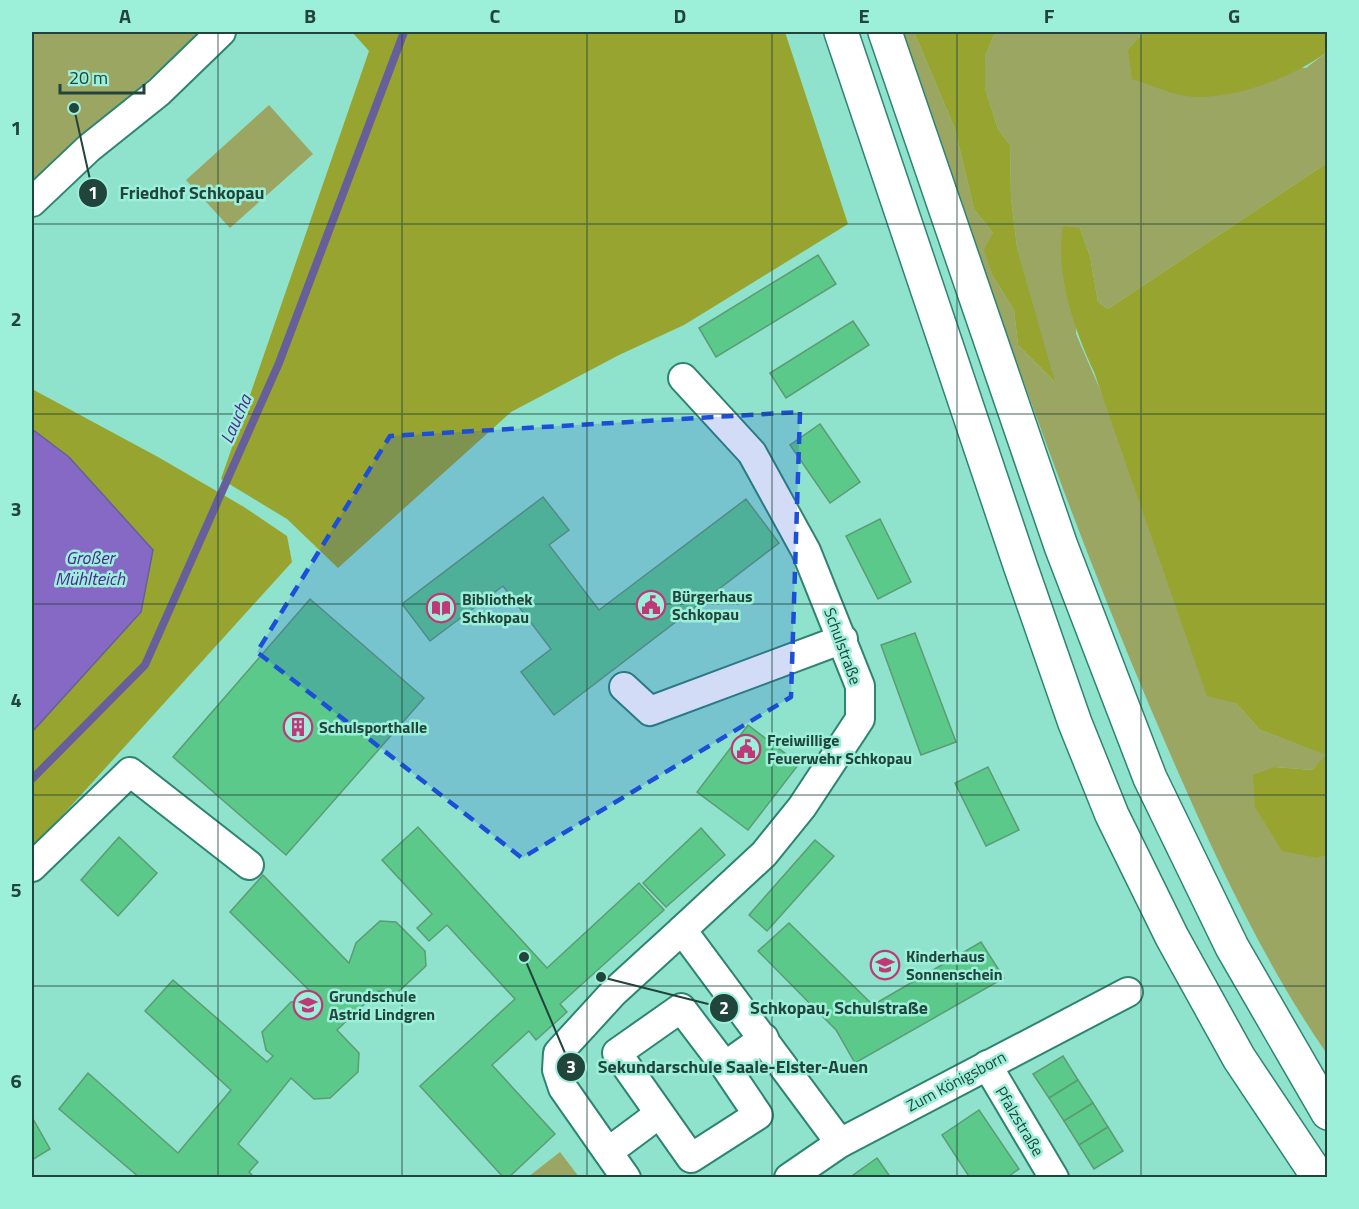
<svg xmlns="http://www.w3.org/2000/svg" width="1359" height="1209" font-family="'Titillium Web',sans-serif">
<rect width="100%" height="100%" fill="#8fe2cc"/>
<g fill="#9ca663">
<path d="M32,32H201L32,185Z"/>
<path d="M903,32H914L955,129L974,209L993,233L994,278L1014,310L1018,345L1054,381L1017,247L1011,198L1010,145L998,129L985,88V57L995,32H1144L1128,49L1306,68L1327,52V163L1108,309L1098,302L1090,256L1080,228L1076,334L1236,703L1260,730L1327,755L1312,770L1275,767L1318,858L1327,855V1054C1254,948 1201,826 1150,707C1056,486 980,259 903,32Z"/>
<path d="M269,105L313,154L230,228L186,180Z"/>
<path d="M560,1152L579,1177H528Z"/>
</g>
<g fill="#97a42f">
<path d="M352,32H785L848,224L684,325L619,355L511,412L338,568L287,519L221,479L369,51Z"/>
<path d="M914,32H995L985,57V88L998,129L1010,145L1011,198L1017,247L1055,382L1018,345L1014,310L994,278L984,250L993,233L974,209L955,129Z"/>
<path d="M1144,32H1327V52C1292,78 1229,102 1185,96C1167,93 1149,84 1132,79L1128,49Z"/>
<path d="M1327,163L1328,855L1318,858L1282,851L1255,807L1253,775L1275,767L1312,770L1326,755L1260,730L1236,703L1207,696L1094,372C1074,329 1055,274 1063,226L1080,228L1090,256L1098,302L1108,309Z"/>
<path d="M32,389L158,457L244,507L287,536L292,562L32,849V732L141,612L69,457L32,429Z"/>
</g>
<path fill="#8569c5" stroke="#675e9c" stroke-width="1.5" d="M32,429L69,457L153,550L141,612L32,732Z"/>
<g fill="none" stroke-linecap="round" stroke-linejoin="round">
<path stroke="#675e9c" stroke-width="8" d="M32,779L145,665L279,363L404,32"/>
</g>
<g fill="#5ac98a" stroke="#5d9b74" stroke-width="1.5">
<path d="M818,255L836,284L716,357L699,328Z"/>
<path d="M853,321L869,345L786,398L770,373Z"/>
<path d="M820,424L860,482L830,503L790,445Z"/>
<path d="M543,497L569,530L549,545L599,610L746,499L779,543L554,715L521,672L551,649L503,586L430,641L402,604Z"/>
<path d="M880,519L911,582L878,599L846,536Z"/>
<path d="M310,599L424,698L286,855L173,757Z"/>
<path d="M915,633L956,742L921,755L881,645Z"/>
<path d="M748,725L799,764L748,830L697,792Z"/>
<path d="M988,767L1019,830L986,846L955,783Z"/>
<path d="M418,827L547,968L639,883L664,910L560,1004L567,1012L536,1040L529,1031L492,1065L555,1134L508,1178H504L420,1086L515,999L447,925L429,941L417,928L432,914L382,860Z"/>
<path d="M701,828L725,855L666,907L643,883Z"/>
<path d="M119,837L157,873L118,916L81,880Z"/>
<path d="M815,840L834,856L767,931L749,915Z"/>
<path d="M263,875L349,963L356,943L380,921L396,922L425,951L426,966L397,993L378,991L337,1030L359,1053L358,1072L330,1098L314,1099L291,1078L238,1144L258,1162L249,1172L255,1178H140L59,1109L88,1073L178,1153L231,1090L145,1011L173,980L267,1062L273,1056L266,1050L262,1032L291,1002H309L316,1009L322,1003L230,912Z"/>
<path d="M789,923L873,1005L981,942L1004,978L855,1063L836,1030L758,951Z"/>
<path d="M1063,1056L1078,1080L1049,1098L1033,1074Z"/>
<path d="M1078,1080L1093,1103L1064,1121L1049,1098Z"/>
<path d="M1093,1103L1108,1127L1079,1145L1064,1121Z"/>
<path d="M979,1110L1019,1169L1006,1178H970L942,1135Z"/>
<path d="M32,1117L50,1149L32,1160Z"/>
<path d="M1108,1127L1123,1151L1094,1169L1079,1145Z"/>
<path d="M877,1158L891,1178H849Z"/>
</g>
<g fill="none" stroke-linecap="round" stroke-linejoin="round">
<g stroke="#2e8471" stroke-width="32">
<g id="minor">
<path d="M32,202L89,148L159,92L221,32"/>
<path d="M624,687L650,711L843,639"/>
<path d="M32,867L130,772L249,865"/>
<path d="M682,930L764,854L802,807L860,719V686L806,551L752,453L683,378"/>
<path d="M987,1065L1054,1178"/>
<path d="M725,1066L681,1008L617,1053L691,1158L758,1115L725,1066L764,1038"/>
<path d="M608,1152L659,1114"/>
<path d="M626,1178L563,1088L557,1070L558,1053L613,993L682,930L840,1143"/>
<path d="M789,1178L840,1143L1128,992"/>
</g>
</g>
<g stroke="#2e8471" stroke-width="36">
<g id="highway">
<path d="M841,32L1020,565L1075,723L1112,815L1172,937L1239,1058L1319,1178"/>
<path d="M885,32L1061,546L1150,778L1232,947L1328,1113"/>
</g>
</g>
<use href="#minor" stroke="#fff" stroke-width="28"/>
<use href="#highway" stroke="#fff" stroke-width="33"/>
</g>
<path fill="#1d4ed8" fill-opacity="0.2" stroke="#1d4ed8" stroke-width="4.5" stroke-dasharray="12 8" stroke-linejoin="round" d="M800,412L791,697L522,858L257,652L390,436Z"/>
<path fill="none" stroke="#21443b" stroke-width="1.5" stroke-opacity="0.55" d="M218,32V1178M402,32V1178M587,32V1178M772,32V1178M957,32V1178M1141,32V1178M32,224H1328M32,414H1328M32,604H1328M32,795H1328M32,986H1328"/>
<defs>
<g id="civic-ring" transform="scale(1.5)"><circle r="9.5" fill="#9cefd9" stroke="#bf3878" stroke-width="1.5"/><path d="M-.6-6.5H3V-4.5H.6V-3L4-1V1h2V6H-6V1h2V-1L-.6-3ZM-1.2 2.5V6h2.4V2.5Z" fill="#bf3878"/></g>
<g id="library-ring" transform="scale(1.5)"><circle r="9.5" fill="#9cefd9" stroke="#bf3878" stroke-width="1.5"/><path d="M-6-4Q-3-5.5-.7-3.5V5Q-3 3-6 4ZM6-4Q3-5.5 .7-3.5V5Q3 3 6 4Z" fill="#bf3878"/></g>
<g id="building-ring" transform="scale(1.5)"><circle r="9.5" fill="#9cefd9" stroke="#bf3878" stroke-width="1.5"/><path d="M-4-6H4V6H1V3H-1V6H-4ZM-2.5-4.3h1.7v1.8h-1.7ZM.8-4.3h1.7v1.8H.8ZM-2.5-1h1.7V.8h-1.7ZM.8-1h1.7V.8H.8Z" fill="#bf3878"/></g>
<g id="school-ring" transform="scale(1.5)"><circle r="9.5" fill="#9cefd9" stroke="#bf3878" stroke-width="1.5"/><path d="M0-5L7-2L0 1L-7-2ZM-4 1L0 2.5L4 1V4Q0 6-4 4Z" fill="#bf3878"/></g>
</defs>
<g fill-rule="evenodd">
<use href="#civic-ring" x="651" y="605"/>
<use href="#library-ring" x="441" y="608"/>
<use href="#building-ring" x="298" y="727"/>
<use href="#civic-ring" x="746" y="749"/>
<use href="#school-ring" x="885" y="965"/>
<use href="#school-ring" x="308" y="1005"/>
</g>
<g text-anchor="middle" stroke-width="5" stroke-linejoin="round" paint-order="stroke">
<g font-size="16" font-weight="bold" fill="#21443b" stroke="#9cefd9" text-anchor="start">
<text x="672" y="602">Bürgerhaus<tspan x="672" dy="18">Schkopau</tspan></text>
<text x="462" y="605">Bibliothek<tspan x="462" dy="18">Schkopau</tspan></text>
<text x="319" y="733">Schulsporthalle</text>
<text x="767" y="746">Freiwillige<tspan x="767" dy="18">Feuerwehr Schkopau</tspan></text>
<text x="906" y="962">Kinderhaus<tspan x="906" dy="18">Sonnenschein</tspan></text>
<text x="329" y="1002">Grundschule<tspan x="329" dy="18">Astrid Lindgren</tspan></text>
</g>
<g font-size="16" fill="#21443b" stroke="#9cefd9">
<text transform="translate(843 646) rotate(70)" y="6">Schulstraße</text>
<text transform="translate(956 1081) rotate(-28)" y="6">Zum Königsborn</text>
<text transform="translate(1020 1121) rotate(59)" y="6">Pfalzstraße</text>
</g>
<g font-size="18" font-style="italic" fill="#522795" stroke="#9cefd9">
<text transform="translate(236 419) rotate(-66)" y="6">Laucha</text>
<text x="90" y="564">Großer<tspan x="90" dy="21">Mühlteich</tspan></text>
</g>
</g>
<path fill="none" stroke="#21443b" stroke-width="2" d="M74 108L93 193M601 977L724 1008M524 957L571 1067"/>
<g fill="#21443b" stroke="#9cefd9" stroke-width="2">
<circle cx="74" cy="108" r="6"/>
<circle cx="601" cy="977" r="6"/>
<circle cx="524" cy="957" r="6"/>
<circle cx="93" cy="193" r="15"/>
<circle cx="724" cy="1008" r="15"/>
<circle cx="571" cy="1067" r="15"/>
</g>
<g font-size="18" text-anchor="middle" font-weight="bold" fill="#fff">
<text x="93" y="199">1</text>
<text x="724" y="1014">2</text>
<text x="571" y="1073">3</text>
</g>
<g font-size="18" text-anchor="middle" font-weight="bold" fill="#21443b" stroke="#9cefd9" stroke-width="5" stroke-linejoin="round" paint-order="stroke">
<text x="192" y="199">Friedhof Schkopau</text>
<text x="839" y="1014">Schkopau, Schulstraße</text>
<text x="733" y="1073">Sekundarschule Saale-Elster-Auen</text>
</g>
<rect width="1359" height="1209" fill="none" stroke="#9cefd9" stroke-width="66"/>
<path d="M60 84v9h84v-9" fill="none" stroke="#21443b" stroke-width="3"/>
<text x="69" y="84" font-size="18" fill="#21443b" stroke="#9cefd9" stroke-width="4.5" paint-order="stroke">20 m</text>
<rect x="33" y="33" width="1293" height="1143" fill="none" stroke="#21443b" stroke-width="2"/>
<g font-size="20" text-anchor="middle" font-weight="bold" fill="#21443b">
<text x="125" y="23">A</text>
<text x="310" y="23">B</text>
<text x="495" y="23">C</text>
<text x="680" y="23">D</text>
<text x="864" y="23">E</text>
<text x="1049" y="23">F</text>
<text x="1234" y="23">G</text>
<text x="16" y="135">1</text>
<text x="16" y="326">2</text>
<text x="16" y="516">3</text>
<text x="16" y="707">4</text>
<text x="16" y="897">5</text>
<text x="16" y="1088">6</text>
</g>
</svg>
